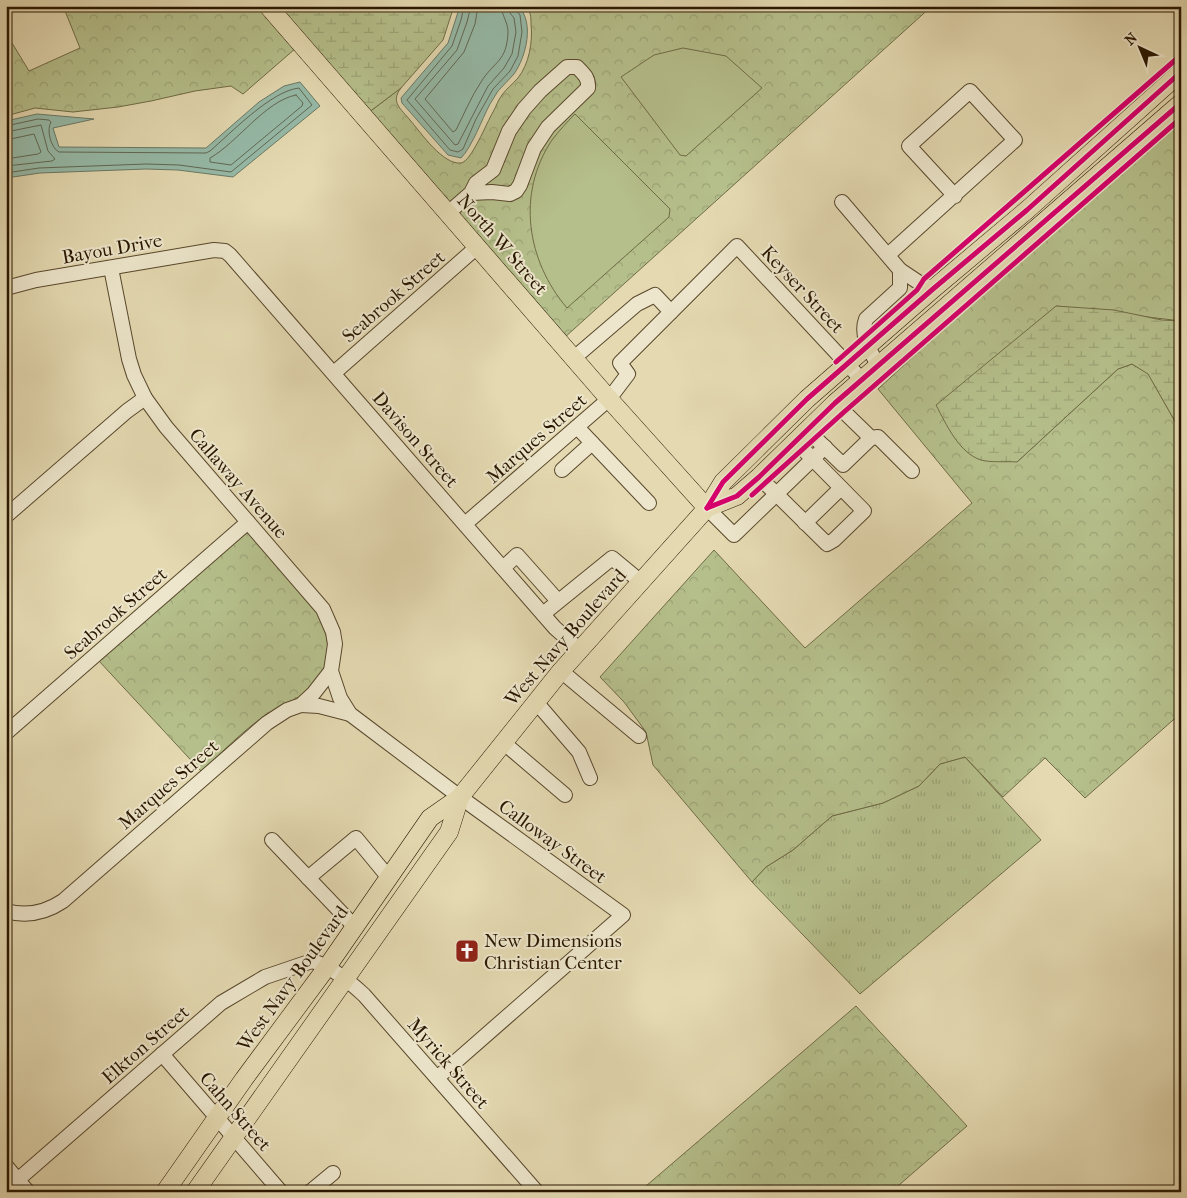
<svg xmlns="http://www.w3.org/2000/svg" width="1187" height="1198" font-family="'IM FELL French Canon',serif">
<defs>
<pattern id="grass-tufts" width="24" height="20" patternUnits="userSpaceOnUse" patternTransform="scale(1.25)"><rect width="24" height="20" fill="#b5bf8b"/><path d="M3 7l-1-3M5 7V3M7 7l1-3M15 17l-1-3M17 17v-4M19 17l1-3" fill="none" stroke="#9ca376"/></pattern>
<pattern id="forest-crowns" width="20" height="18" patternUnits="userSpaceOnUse" patternTransform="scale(1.25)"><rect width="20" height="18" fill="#b5bf8b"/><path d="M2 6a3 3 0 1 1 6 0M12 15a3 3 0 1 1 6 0" fill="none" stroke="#9ca376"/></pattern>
<pattern id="wetland-marsh" width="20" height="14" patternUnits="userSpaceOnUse" patternTransform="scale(1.25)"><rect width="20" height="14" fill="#b5bf8b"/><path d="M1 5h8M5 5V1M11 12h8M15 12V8" fill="none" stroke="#9ca376"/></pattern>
</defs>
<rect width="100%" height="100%" fill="#e4d9b1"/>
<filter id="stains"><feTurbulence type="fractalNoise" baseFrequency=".004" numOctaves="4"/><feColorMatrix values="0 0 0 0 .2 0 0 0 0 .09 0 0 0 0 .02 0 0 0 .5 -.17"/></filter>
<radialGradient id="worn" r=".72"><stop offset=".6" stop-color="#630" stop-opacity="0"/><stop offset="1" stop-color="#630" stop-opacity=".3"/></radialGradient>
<path fill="url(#grass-tufts)" stroke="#6f6b46" d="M965,757L1041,840L860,994L752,882L766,867L793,850L832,816L883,803L919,786L940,764Z"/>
<g fill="url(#forest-crowns)" stroke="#6f6b46">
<path d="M63,6H261L296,48L243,94L231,86L195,91L151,101L118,107L73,112L35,108L6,116V33L29,71L80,48Z"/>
<path d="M525,6H932L564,338L368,113L401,88C390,102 401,109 410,120C421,133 443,165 461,163C471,162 487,122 493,112C496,107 498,100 502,95C506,89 513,84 518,78C529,64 533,42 531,24C531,17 531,11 525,6Z"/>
<path d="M1181,117V321L1056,306L1017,462L1118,369L1132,364L1148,373L1181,432V713L1085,798L1045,758L1003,797L965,757L940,764L919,786L883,803L832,816L793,850L766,867L752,882L653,765L646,732L624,702L600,677L714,550L805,648L972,503L878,389L967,307Z"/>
<path d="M248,531L318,612C326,627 332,654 324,669C318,680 307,690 298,698H295V700C259,712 229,747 201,771L99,661Z"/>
<path d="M856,1006L967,1126L891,1192H639Z"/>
</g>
<g fill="url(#wetland-marsh)" stroke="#6f6b46">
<path d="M276,6H454L443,40L401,88L368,113Z"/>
<path d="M1056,306L1114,310L1162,320L1181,321V432L1148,374L1132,364L1118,369L1017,462C1006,461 992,463 981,460C959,453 946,424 936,405Z"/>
</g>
<g fill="#b5bf8b" stroke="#6f6b46">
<path d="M683,48L726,56L762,88L686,156L680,155L621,77L654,55Z"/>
<path d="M575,114L670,209L669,217L567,308C527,261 516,194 552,140C559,131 567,122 575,114Z"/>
</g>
<g fill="#96baa8" stroke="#6a7965">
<path d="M460,6H518C535,22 526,57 514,74C509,80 503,85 498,91C495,95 493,100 490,104C482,119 472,147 461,158L448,155L402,103L401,98L448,43Z"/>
<path d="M300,82L320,106L233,177L178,170L146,169L40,173L6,178V121L37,114L94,119L53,128L59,147L206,148L259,102L284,86Z"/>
</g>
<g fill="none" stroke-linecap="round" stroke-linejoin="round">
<g stroke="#606854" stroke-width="1">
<path d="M464,6L461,20L452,46L407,100L450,150L458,152L463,149L476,119L493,89L510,71L518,56L522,32L520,15L516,10L515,6"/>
<path d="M471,6L467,22L457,50L415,99L455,145L458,144L488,86L504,68L512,54L516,32L514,18L510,13L509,6"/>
<path d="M478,6L475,24L464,52L425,99L453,132L456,130C464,114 471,97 481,82C494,61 507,62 508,32C508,22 502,16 501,6"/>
<path d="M296,95L303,103L302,106L231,165L210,162V158C237,143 265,101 296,95Z"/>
<path d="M6,126L38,119L49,120L51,122C46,130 51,148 59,152L206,153L210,151C231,133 271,91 299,88L312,105L231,172L179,165L146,164L39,168L6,173"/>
<path d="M6,132L41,125L48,151L55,159L52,161L6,166"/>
<path d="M6,140L34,134L41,152L38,154L6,159"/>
</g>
<g stroke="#58482c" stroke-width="16">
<g id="minor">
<path d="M842,202L900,270V288L866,319C860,335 870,351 878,365"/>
<path d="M448,213L471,193L476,183L493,170L509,131L524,109L540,91L567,67H577C584,74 589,78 588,88L548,127L534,148L520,185L516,191L510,194L492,192L471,193"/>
<path d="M888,255L1015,140L970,91L909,146L955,196"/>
<path d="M111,268L129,359L134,375L145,398L166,427L323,609L333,632L335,644L331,671L340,698L350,714L460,797L623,915L437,1078"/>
<path d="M900,270L921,284L933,289"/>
<path d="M6,288L36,280L214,250L225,251L230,255L555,628L580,650"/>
<path d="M671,312L737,246L862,380"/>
<path d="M334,373L477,247"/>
<path d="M577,427L649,503"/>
<path d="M807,430L843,465L871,438L835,403"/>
<path d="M871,438L878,437L912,471"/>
<path d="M562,470L592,443"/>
<path d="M759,477L827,544L834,540L864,511L795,441"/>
<path d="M707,508L734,535L825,447"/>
<path d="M6,516L127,411L145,398"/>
<path d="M805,523L841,488"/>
<path d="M465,524L609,399L628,374L620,363L671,312L655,295L637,304L574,358"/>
<path d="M503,568L517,555L558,601"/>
<path d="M543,614L612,558L641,582"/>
<path d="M561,671L639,736"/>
<path d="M536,702L579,752L590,778"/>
<path d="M301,705L319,706L350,714"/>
<path d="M6,733L248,522"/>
<path d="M504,743L565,795"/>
<path d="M272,840L355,927"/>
<path d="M308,878L356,838L389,878"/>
<path d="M6,911C27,917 45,913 63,901L267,723L287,710L301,705L313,694L331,671"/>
<path d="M162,1054L281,1192"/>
<path d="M6,1166L28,1192"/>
<path d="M6,1190L221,1003L265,977L312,961C331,966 350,982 364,995L537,1192"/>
<path d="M310,1192L333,1173"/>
</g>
</g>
<g stroke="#291700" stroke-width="19">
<g id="major">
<path d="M268,6L609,399L707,508"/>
<path d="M707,508L737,496L759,477L835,403L1181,103"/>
<path d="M165,1192L244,1079L327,967L430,818L460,797L561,671L707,508L723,482L807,399L933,289L1027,210L1181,72"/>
<path d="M195,1192L449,832L460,797"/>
</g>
</g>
<use href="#minor" stroke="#ede6cc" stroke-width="14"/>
<use href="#major" stroke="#e4d9b1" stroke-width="18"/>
<path stroke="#291700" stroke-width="4" stroke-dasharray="9 9" stroke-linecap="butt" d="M1158,6L1181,11"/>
<g stroke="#ede6cc" stroke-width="8">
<g id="cycleway">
<path d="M836,362L917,290L924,279L1181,55"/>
<path d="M752,495L844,412L1181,118"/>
<path d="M707,508L723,482L807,399L933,289L1027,210L1181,72"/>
<path d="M707,508L737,496L759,477L835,403L1181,103"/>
</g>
</g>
<use href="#cycleway" stroke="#d6006c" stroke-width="5"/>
</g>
<defs>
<g id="church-square" transform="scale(1.25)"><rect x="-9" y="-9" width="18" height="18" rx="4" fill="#8f2418" stroke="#ede6cc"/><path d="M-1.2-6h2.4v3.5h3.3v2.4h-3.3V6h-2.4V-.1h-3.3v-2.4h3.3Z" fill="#fff"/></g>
</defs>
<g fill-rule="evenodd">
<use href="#church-square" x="467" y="951"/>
</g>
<g text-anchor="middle" stroke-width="4" stroke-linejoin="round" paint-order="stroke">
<g font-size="19" fill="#291700" stroke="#ede6cc">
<text transform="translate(503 244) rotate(49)" y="7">North W Street</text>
<text transform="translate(112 248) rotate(-10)" y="7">Bayou Drive</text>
<text transform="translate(803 289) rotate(47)" y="7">Keyser Street</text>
<text transform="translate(393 296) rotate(-41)" y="7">Seabrook Street</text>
<text transform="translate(536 438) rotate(-41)" y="7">Marques Street</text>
<text transform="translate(416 439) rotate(49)" y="7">Davison Street</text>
<text transform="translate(239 483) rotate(49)" y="7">Callaway Avenue</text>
<text transform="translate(115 613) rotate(-41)" y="7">Seabrook Street</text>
<text transform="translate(565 637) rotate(-49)" y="7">West Navy Boulevard</text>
<text transform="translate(168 784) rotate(-41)" y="7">Marques Street</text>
<text transform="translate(553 841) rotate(36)" y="7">Calloway Street</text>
<text transform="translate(292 978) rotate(-54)" y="7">West Navy Boulevard</text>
<text transform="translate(145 1044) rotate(-41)" y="7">Elkton Street</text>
<text transform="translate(449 1063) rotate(49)" y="7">Myrick Street</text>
<text transform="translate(236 1111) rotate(49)" y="7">Cahn Street</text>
</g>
<g font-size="19" fill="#291700" stroke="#ede6cc" text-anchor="start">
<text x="484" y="947">New Dimensions<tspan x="484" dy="22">Christian Center</tspan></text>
</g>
</g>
<rect width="1187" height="1198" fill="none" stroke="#e4d9b1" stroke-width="25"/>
<rect x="8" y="8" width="1172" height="1183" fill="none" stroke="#291700" stroke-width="2.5"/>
<rect x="12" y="12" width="1162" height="1173" fill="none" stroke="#291700"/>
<g transform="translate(1140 48) rotate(316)" stroke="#ede6cc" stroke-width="4" paint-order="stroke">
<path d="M0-4L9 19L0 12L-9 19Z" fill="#291700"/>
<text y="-8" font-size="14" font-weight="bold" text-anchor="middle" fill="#291700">N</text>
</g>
<rect width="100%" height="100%" filter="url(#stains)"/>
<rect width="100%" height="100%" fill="url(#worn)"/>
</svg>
